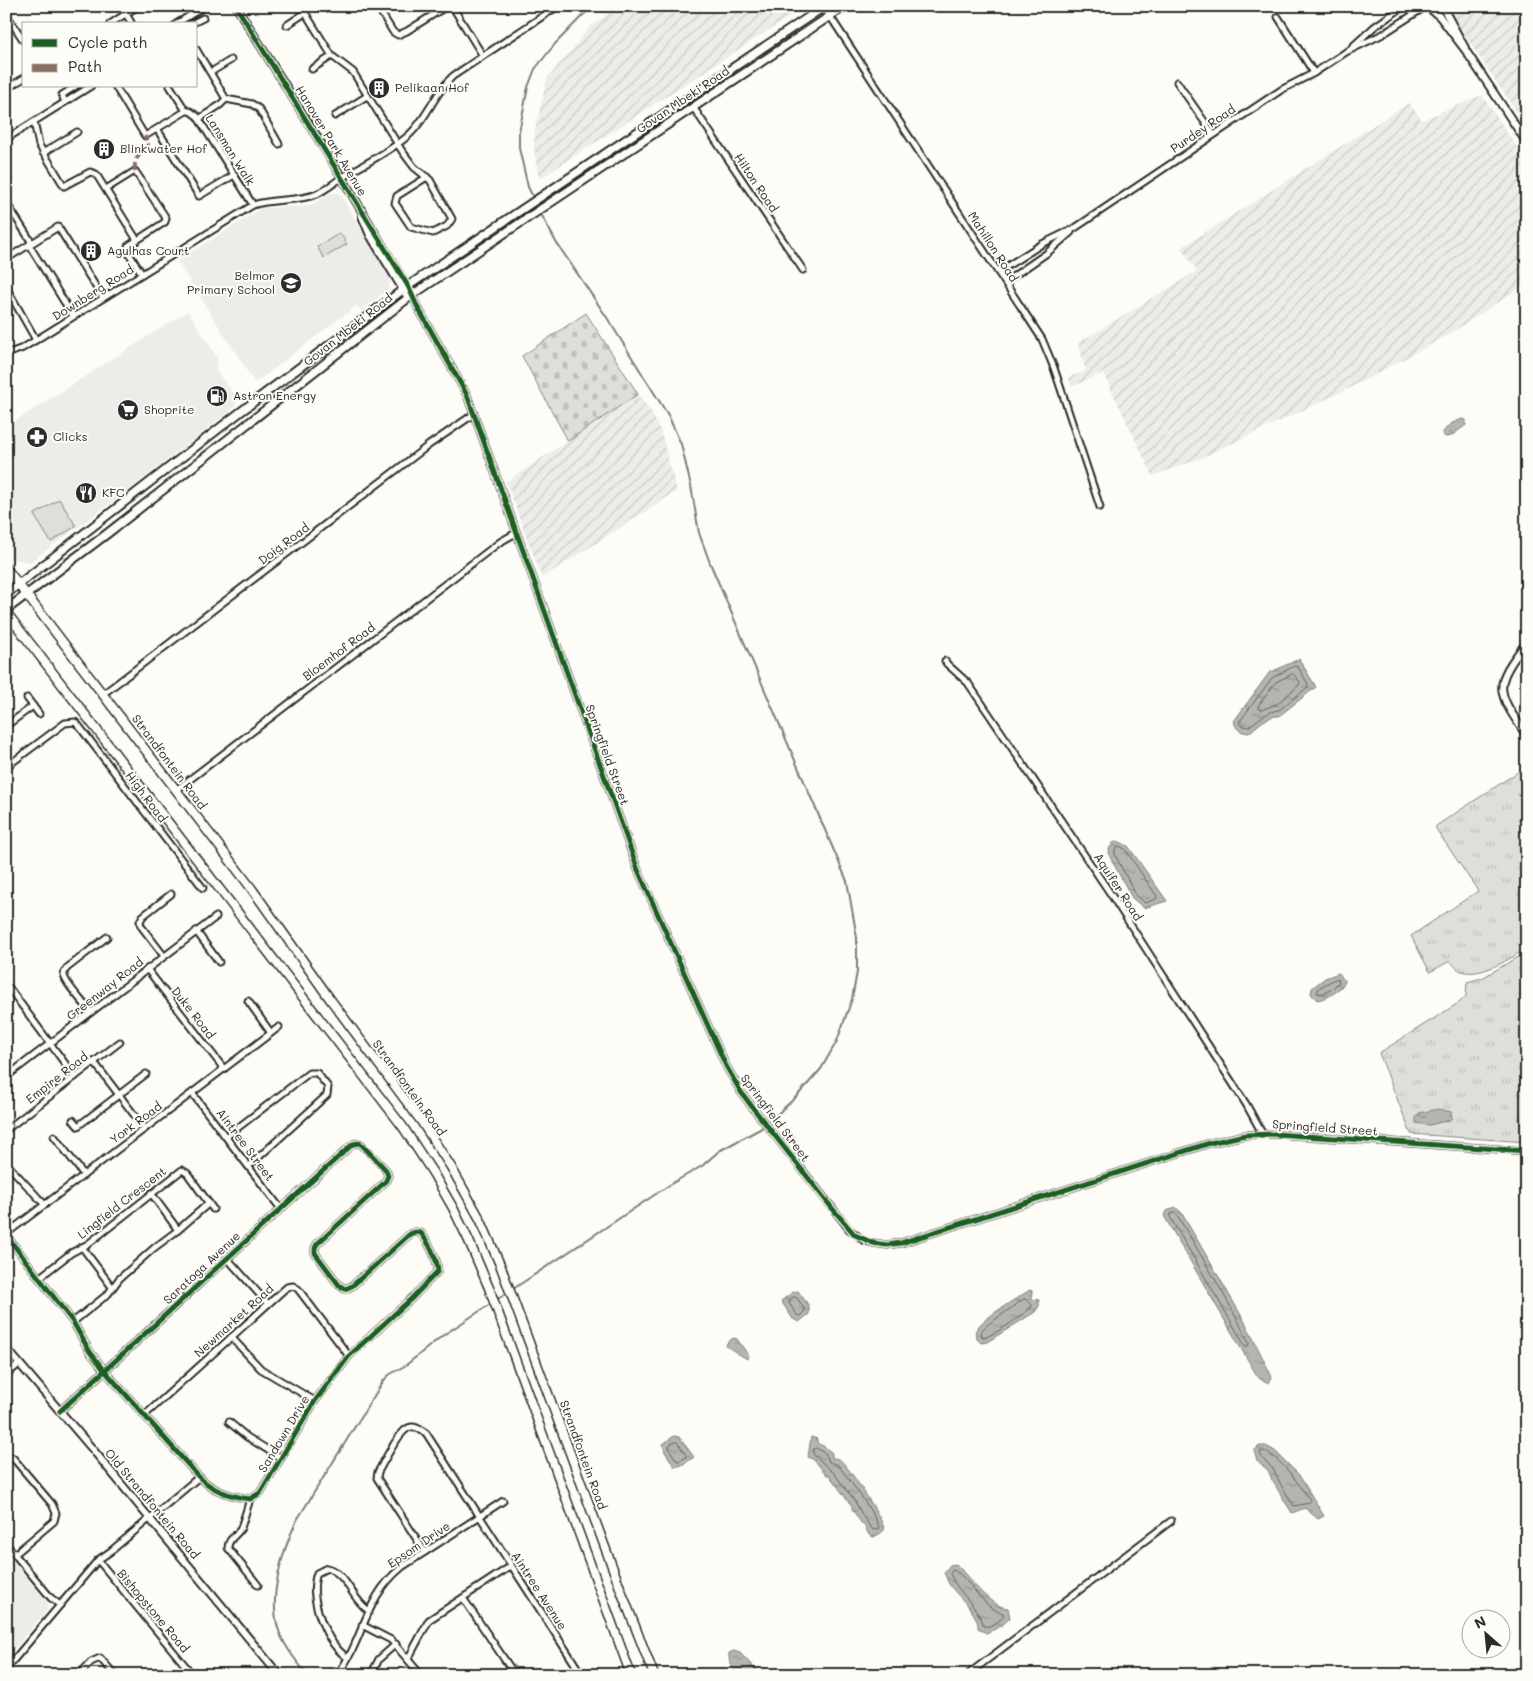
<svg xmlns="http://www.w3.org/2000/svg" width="1533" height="1681" font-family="Mali,sans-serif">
<defs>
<pattern id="industrial-furrows" width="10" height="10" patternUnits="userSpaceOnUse" patternTransform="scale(1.25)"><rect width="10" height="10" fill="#edece8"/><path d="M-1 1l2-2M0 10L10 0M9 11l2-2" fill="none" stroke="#cbcbc7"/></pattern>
<pattern id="grass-tufts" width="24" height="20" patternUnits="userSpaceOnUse" patternTransform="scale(1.25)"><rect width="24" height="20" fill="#dfdeda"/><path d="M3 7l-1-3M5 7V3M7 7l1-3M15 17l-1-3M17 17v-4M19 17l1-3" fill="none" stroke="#c0bfbb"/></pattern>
<pattern id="cemetery-stones" width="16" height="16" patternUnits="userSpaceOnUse" patternTransform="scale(1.25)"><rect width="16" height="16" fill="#dfdeda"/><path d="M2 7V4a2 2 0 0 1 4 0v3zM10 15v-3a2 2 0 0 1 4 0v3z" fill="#c0bfbb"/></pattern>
<pattern id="water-ripples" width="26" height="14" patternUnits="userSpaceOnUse" patternTransform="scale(1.25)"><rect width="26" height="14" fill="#b5b4b1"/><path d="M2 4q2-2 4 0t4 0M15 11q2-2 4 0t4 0" fill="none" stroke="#939390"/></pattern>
</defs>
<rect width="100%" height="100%" fill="#fdfcf7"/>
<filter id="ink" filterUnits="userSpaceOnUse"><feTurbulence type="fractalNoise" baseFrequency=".02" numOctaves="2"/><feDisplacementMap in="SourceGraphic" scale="10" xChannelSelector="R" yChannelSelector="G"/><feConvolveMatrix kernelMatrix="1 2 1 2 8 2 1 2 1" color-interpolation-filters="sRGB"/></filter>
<g filter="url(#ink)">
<g fill="#edece8">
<path d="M331,193H339L391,277L389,289L362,310L356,306L255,383L177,261L262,208L310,206Z"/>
<path d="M188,311L217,357L216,371L237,398L235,407L133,487L30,562L12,559L6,552V427Z"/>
<path d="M6,1553L48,1603L47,1610L6,1659Z"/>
</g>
<g fill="url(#industrial-furrows)">
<path d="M620,6H806L539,179L534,150L535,131L547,79L591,26Z"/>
<path d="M1447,6H1527V127L1453,18Z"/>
<path d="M1482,95L1527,162V283L1450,334L1350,388L1199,459L1153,476L1103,373L1071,387L1069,377L1086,371L1078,343L1197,271L1181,248L1409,103L1422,120Z"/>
<path d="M638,394L653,415L661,433L677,491L542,578L506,482Z"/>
</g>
<g fill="url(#grass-tufts)" stroke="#858482">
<path d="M1527,766V948C1511,958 1481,978 1462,971C1457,970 1453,964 1450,961L1430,972L1411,936L1478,891L1436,829V826Z"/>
<path d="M1527,952V1142L1411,1134L1379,1053L1460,1002L1466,996L1467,982L1482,978Z"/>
</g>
<path fill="url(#cemetery-stones)" stroke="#858482" d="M586,313L638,394L568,441L522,356Z"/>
<g fill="#dfdeda" stroke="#858482">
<path d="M340,233L347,244L324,258L317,247Z"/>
<path d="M59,499L76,526L51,542L34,515Z"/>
</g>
<g fill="url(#water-ripples)" stroke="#7e7d7b">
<path d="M1462,419L1466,420V425L1451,436L1445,437L1442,433L1450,424Z"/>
<path d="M1299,659L1316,687L1279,716C1268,715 1257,726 1249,733C1240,732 1236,730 1234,721L1269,673Z"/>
<path d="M1118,841L1128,846L1167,901L1144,908L1132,898L1110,857L1109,849L1113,843Z"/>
<path d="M1339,973L1345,982C1338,992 1329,998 1317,1000L1311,994L1312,988L1325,978Z"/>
<path d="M1438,1109L1451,1112L1452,1118L1450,1120L1429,1125L1416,1123V1118L1419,1113Z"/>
<path d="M1175,1207L1181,1212L1245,1322L1272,1377L1269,1383L1260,1379L1256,1374L1164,1216L1167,1211Z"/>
<path d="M1030,1290L1032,1291V1299L1039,1300V1306L1035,1312L987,1342L981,1343C977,1340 974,1335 976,1330C980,1320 1020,1296 1030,1290Z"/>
<path d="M798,1291L809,1306V1314L799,1322L793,1319L781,1301L793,1292Z"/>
<path d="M733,1338L737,1339L749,1356L747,1359L726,1346L727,1343Z"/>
<path d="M674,1436L679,1437L694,1457L682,1465L675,1467L665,1452L663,1444Z"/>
<path d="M811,1437L817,1439V1443L825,1447L832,1453V1458C834,1458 837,1458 840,1460C847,1464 886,1523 884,1530C882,1533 877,1535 874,1537L869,1535L864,1525L862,1524L852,1509V1506L829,1475H827L814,1460L808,1457Z"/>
<path d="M1259,1446H1266L1275,1451L1299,1475L1324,1516L1318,1519L1305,1508L1292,1513L1272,1480L1268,1470L1257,1461L1254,1451Z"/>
<path d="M956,1564C969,1577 989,1607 1008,1608L1010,1618L1000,1627L986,1633L978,1628C979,1613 957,1596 949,1584C947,1581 946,1576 944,1573L950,1565Z"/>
<path d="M734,1651L740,1653L761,1675H740C733,1668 728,1663 729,1653Z"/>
</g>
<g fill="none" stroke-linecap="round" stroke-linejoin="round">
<g stroke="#626261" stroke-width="1">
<path d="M1295,666L1298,667L1308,684V687L1279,710C1267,711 1257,721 1248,727L1240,725V721L1272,678Z"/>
<path d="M1293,674L1300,682L1299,685L1277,704L1261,710L1259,709L1258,706L1276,682Z"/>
<path d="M1119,846L1125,849L1154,892L1157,896L1156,899L1145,903L1136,895L1115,855V850Z"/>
<path d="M1335,979H1338L1339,982L1332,989L1323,994L1317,993L1319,988Z"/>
<path d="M1171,1214L1174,1213L1177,1215C1202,1257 1228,1299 1249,1343L1248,1346H1245L1240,1337L1174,1224L1170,1217Z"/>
<path d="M794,1297L797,1298L804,1308V1312L800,1316L797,1315L789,1303V1300Z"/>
<path d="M1024,1299L1027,1300L1032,1305L1031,1308C1021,1315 993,1338 982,1337L981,1331L985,1327Z"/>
<path d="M674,1442H677L686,1455V1457L680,1461L676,1460L670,1450L669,1446Z"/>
<path d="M816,1448L826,1454L829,1462L838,1465L864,1500L876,1520L879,1527L878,1529L873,1530L864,1518L856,1503L834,1473L813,1454V1450Z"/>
<path d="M1263,1451C1278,1454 1301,1487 1310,1500L1309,1503L1294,1506C1286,1494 1279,1482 1273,1469C1269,1463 1262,1461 1260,1453Z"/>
<path d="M953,1570C970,1577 981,1608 1003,1613V1617C998,1622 991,1628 984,1626C978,1606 958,1593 950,1574Z"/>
</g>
<g stroke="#7e7d7b" stroke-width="2">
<path d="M534,199L528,187L519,148V132L528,87L535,69L555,44L584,14L599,6"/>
<path d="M513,1289L671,1184L702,1166L719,1151L760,1129L771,1120L797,1096L821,1069L837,1041L852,999L857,972V938L847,881L710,563L699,533L691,486L681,444L668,415L606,316L556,242L540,212"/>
<path d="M496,1300L507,1293"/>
<path d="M308,1675C278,1641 269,1620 278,1576C282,1556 288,1539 297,1520L384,1380L389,1375L406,1365L442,1336L492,1303"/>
</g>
<g stroke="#2b2b2b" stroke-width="9">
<g id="minor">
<path d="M301,6L332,56L353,72L402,151L414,167L430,180L452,219L447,226L433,233L411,227L395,203L397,196L427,177"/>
<path d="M377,6L393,32L398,35L407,31L447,6"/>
<path d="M452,6L483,56"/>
<path d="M824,7L1042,339L1054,368L1100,507"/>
<path d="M6,14L24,41"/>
<path d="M126,14L132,24"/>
<path d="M1278,17L1314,73"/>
<path d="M110,24L138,6"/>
<path d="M176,24L205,6"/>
<path d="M191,24L203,18"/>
<path d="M287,25L305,13"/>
<path d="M1352,47L1374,27L1404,6"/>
<path d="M196,49L226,99"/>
<path d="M312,69L332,56"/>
<path d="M211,72L231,60"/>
<path d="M1177,82L1213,134"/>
<path d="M115,86L145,136L186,111"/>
<path d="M170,86L186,111"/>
<path d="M6,89L24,78"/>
<path d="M226,99L252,104L259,109L279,144"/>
<path d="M65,102L62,95L76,86"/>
<path d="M693,107L803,270"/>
<path d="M186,111H190L197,116L253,205"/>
<path d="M335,116L367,96"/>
<path d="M199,119L220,105L226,99"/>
<path d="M34,122L39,145L64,186L90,172L96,174L137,240"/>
<path d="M157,129L199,196L234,175"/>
<path d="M6,139L91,86"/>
<path d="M43,153L77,132"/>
<path d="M106,189L135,171L166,218L165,222L128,246V252L142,274"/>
<path d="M6,202L32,243"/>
<path d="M29,245L73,316"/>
<path d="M6,259L58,227L103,298"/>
<path d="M998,272L1042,244L1075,228L1281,90L1314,73L1346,52L1383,34L1425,7"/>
<path d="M1005,282L1047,253L1071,232"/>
<path d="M6,287L36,340"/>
<path d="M412,295L417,306L467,395L638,870L726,1066L741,1092L753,1108L849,1229L863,1240L873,1243L887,1245L901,1243L1210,1143L1245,1135L1275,1134L1527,1151"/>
<path d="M6,352H12L23,348L253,205C274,198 298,202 317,194C327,189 336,181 346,175C366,163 393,150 410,134C428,117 435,92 453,76L558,6"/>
<path d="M945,661L947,664L968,683L1108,890L1246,1104L1262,1133"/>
<path d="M107,691L429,445L474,414"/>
<path d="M27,698L39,714"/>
<path d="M6,726L33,706"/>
<path d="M6,767L65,723L75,722L79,726L203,888"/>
<path d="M176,790L500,542L516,533"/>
<path d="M196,931L219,962"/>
<path d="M164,956L141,926L140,921L143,916L171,894"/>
<path d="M147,969L224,1069"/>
<path d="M9,988L75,1077"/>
<path d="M248,1001L271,1033"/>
<path d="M91,1012C85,1004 65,984 64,975C64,971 65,971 67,968L107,937"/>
<path d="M94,1062L145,1129"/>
<path d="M6,1077L216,917"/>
<path d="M192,1093L281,1209"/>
<path d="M73,1120L78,1126L146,1074"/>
<path d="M6,1130L120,1042"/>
<path d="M54,1136L84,1175"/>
<path d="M227,1136L309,1073H317L328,1087L327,1095L249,1166"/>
<path d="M6,1163L45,1205"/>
<path d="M151,1193L178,1230"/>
<path d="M6,1234L279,1027"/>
<path d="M6,1235L73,1322L90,1352L105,1371L199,1477C213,1491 230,1496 250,1499L260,1493L315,1401L349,1356L411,1299L438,1271C437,1258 429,1243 421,1233L415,1232L410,1234L352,1286L345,1289L339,1285L315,1253V1248L317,1244L385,1182L388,1176L386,1170L362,1145L359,1143L353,1144C254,1232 158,1323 60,1411"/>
<path d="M82,1247L112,1287"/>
<path d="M227,1258L268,1304"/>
<path d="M39,1278L71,1253L88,1244L182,1170L187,1173L213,1209"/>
<path d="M73,1322L108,1294L119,1279L154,1248L178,1230L209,1203"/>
<path d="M231,1337L261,1369L315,1401"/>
<path d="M6,1375L19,1364"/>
<path d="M145,1415L287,1287L293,1286L298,1289L349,1356"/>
<path d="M229,1422L247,1437L281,1458"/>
<path d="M6,1455L13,1458L52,1504L56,1513L54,1521L15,1554"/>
<path d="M250,1499L241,1528C237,1536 228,1538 228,1548L258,1585"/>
<path d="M6,1544L51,1598L60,1605"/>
<path d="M425,1552L377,1478L378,1472C384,1462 400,1428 411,1427C417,1426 421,1430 426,1433L582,1675"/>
<path d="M98,1560L193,1675"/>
<path d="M463,1598L515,1675"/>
<path d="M362,1625L391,1640L421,1675"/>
<path d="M348,1658C326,1644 308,1598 317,1573L327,1568C347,1573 352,1600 368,1610"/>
<path d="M408,1659L429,1620L511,1566"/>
<path d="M6,1669L98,1560L111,1551L199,1477"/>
<path d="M79,1675L91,1662L100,1658L115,1675"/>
<path d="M337,1675C365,1639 363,1599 402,1567L503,1501"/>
<path d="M371,1675L379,1659L396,1644"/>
<path d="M967,1675L1171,1521"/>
</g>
</g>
<g stroke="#2b2b2b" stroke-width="10">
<g id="tertiary">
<path d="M236,6L332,161L412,295"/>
<path d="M1423,6L1429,8L1436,6"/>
<path d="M1442,6L1465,48"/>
<path d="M1429,8L1440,17L1466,51L1527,143"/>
<path d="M362,216L370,235L408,298"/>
<path d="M1527,642C1492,686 1496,691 1527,736"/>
<path d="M6,1348L94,1451L279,1675"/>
</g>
</g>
<g stroke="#2b2b2b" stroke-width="11">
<g id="secondary">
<path d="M6,594L239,413L408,286L825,6"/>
<path d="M6,610L108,533L412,295L845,6"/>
</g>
</g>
<g stroke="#2b2b2b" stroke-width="11">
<g id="primary">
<path d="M6,568L252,889L330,999L421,1121L451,1167L480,1219L501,1267L622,1593L654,1675"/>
<path d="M6,612L403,1127L433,1173L453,1208L469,1241L489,1288L631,1675"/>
</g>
</g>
<use href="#minor" stroke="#fdfcf7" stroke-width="5"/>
<use href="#tertiary" stroke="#fdfcf7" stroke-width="6"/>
<use href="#secondary" stroke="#fdfcf7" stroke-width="7"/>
<use href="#primary" stroke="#fdfcf7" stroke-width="8"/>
<g stroke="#8d6e63" stroke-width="4" stroke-dasharray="8 4" stroke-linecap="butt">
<path d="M552,6L554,9"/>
<path d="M135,171C133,159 141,152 148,145L145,136"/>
</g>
<g stroke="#fdfcf7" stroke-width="8">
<g id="cycleway">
<path d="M236,6L408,286L417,306L467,395L638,870L726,1066L741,1092L753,1108L832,1208L855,1235L873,1243L887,1245L901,1243L1210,1143L1245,1135L1275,1134L1527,1151"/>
<path d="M6,1235L73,1322L90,1352L105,1371L199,1477C213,1491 230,1496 250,1499L260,1493L315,1401L349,1356L411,1299L438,1271C437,1258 429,1243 421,1233L415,1232L410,1234L352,1286L345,1289L339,1285L315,1253V1248L317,1244L385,1182L388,1176L386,1170L362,1145L359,1143L353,1144C254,1232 158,1323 60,1411"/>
</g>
</g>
<use href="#cycleway" stroke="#1b5e20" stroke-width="5"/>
</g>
</g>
<defs>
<g id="building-disc" transform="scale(1.125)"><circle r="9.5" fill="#2b2b2b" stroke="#fdfcf7"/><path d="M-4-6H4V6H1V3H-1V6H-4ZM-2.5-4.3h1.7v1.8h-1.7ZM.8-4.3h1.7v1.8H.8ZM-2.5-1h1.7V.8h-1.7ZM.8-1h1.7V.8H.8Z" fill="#fff"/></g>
<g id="school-disc" transform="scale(1.125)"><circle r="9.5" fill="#2b2b2b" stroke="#fdfcf7"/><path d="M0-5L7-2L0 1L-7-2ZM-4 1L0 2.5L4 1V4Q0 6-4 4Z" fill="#fff"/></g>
<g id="fuel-disc" transform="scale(1.125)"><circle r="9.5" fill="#2b2b2b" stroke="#fdfcf7"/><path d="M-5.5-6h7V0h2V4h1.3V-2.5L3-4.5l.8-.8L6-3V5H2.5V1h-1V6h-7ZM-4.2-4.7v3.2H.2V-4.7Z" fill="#fff"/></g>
<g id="supermarket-disc" transform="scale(1.125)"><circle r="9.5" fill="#2b2b2b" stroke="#fdfcf7"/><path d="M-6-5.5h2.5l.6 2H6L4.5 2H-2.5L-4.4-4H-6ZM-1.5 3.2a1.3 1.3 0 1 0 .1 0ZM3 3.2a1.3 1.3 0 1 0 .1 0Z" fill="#fff"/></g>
<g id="pharmacy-disc" transform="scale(1.125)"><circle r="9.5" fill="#2b2b2b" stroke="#fdfcf7"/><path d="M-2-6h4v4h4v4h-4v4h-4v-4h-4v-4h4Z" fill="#fff"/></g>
<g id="restaurant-disc" transform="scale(1.125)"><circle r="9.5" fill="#2b2b2b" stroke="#fdfcf7"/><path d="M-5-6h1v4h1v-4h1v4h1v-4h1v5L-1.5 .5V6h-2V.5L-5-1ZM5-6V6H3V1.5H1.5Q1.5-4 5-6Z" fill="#fff"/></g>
</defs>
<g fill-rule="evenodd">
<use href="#building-disc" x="379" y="88"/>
<use href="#building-disc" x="104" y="149"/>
<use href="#building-disc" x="91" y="251"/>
<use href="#school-disc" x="291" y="283"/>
<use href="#fuel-disc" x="217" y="396"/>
<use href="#supermarket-disc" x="128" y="410"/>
<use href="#pharmacy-disc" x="37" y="437"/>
<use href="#restaurant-disc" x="86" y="493"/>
</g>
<g text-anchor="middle" stroke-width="4" stroke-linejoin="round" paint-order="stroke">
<g font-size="12" fill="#2b2b2b" stroke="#fdfcf7" text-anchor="start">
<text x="395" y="92">Pelikaan Hof</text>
<text x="120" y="153">Blinkwater Hof</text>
<text x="107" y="255">Agulhas Court</text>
<text x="275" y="280" text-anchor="end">Belmor<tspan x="275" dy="14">Primary School</tspan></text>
<text x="233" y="400">Astron Energy</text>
<text x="144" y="414">Shoprite</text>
<text x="53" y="441">Clicks</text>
<text x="102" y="497">KFC</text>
</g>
<g font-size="12" fill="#2b2b2b" stroke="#fdfcf7">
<text transform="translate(683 100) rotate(-34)" y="4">Govan Mbeki Road</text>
<text transform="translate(1203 129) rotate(-34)" y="4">Purdey Road</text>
<text transform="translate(331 141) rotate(59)" y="4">Hanover Park Avenue</text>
<text transform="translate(230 150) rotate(58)" y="4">Lansman Walk</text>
<text transform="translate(756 183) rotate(56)" y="4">Hilton Road</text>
<text transform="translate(993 247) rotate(57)" y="4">Mahillon Road</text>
<text transform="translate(93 293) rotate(-32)" y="4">Downberg Road</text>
<text transform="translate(348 330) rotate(-38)" y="4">Govan Mbeki Road</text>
<text transform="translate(284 544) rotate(-37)" y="4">Doig Road</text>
<text transform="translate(339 652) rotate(-37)" y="4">Bloemhof Road</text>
<text transform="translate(607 755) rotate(70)" y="4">Springfield Street</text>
<text transform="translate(169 762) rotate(53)" y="4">Strandfontein Road</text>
<text transform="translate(146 797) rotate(53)" y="4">High Road</text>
<text transform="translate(1118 887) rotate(57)" y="4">Aquifer Road</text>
<text transform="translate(105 989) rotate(-38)" y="4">Greenway Road</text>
<text transform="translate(193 1013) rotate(52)" y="4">Duke Road</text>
<text transform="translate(57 1078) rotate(-38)" y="4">Empire Road</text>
<text transform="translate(409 1088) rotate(54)" y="4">Strandfontein Road</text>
<text transform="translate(775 1118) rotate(53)" y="4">Springfield Street</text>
<text transform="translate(136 1123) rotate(-37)" y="4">York Road</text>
<text transform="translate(1325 1128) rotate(4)" y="4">Springfield Street</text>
<text transform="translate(245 1145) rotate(53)" y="4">Aintree Street</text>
<text transform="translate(122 1203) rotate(-38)" y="4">Lingfield Crescent</text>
<text transform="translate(202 1268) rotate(-43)" y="4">Saratoga Avenue</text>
<text transform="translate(234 1321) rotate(-42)" y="4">Newmarket Road</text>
<text transform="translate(284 1434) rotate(-59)" y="4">Sandown Drive</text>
<text transform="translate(583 1455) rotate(70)" y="4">Strandfontein Road</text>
<text transform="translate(152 1504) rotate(50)" y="4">Old Strandfontein Road</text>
<text transform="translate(419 1545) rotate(-34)" y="4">Epsom Drive</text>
<text transform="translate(539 1591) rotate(57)" y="4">Aintree Avenue</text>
<text transform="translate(153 1611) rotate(50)" y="4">Bishopstone Road</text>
</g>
</g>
<rect width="1533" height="1681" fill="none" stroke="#fdfcf7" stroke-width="25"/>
<rect x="12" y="12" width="1508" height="1656" fill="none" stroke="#2b2b2b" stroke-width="2" filter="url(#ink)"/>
<rect x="22" y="22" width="175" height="65" fill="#fdfcf7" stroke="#a9a8a5"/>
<rect x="32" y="39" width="25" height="8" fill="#1b5e20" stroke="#a9a8a5"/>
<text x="68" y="48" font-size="15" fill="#2b2b2b">Cycle path</text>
<rect x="32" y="64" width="25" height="8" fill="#8d6e63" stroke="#a9a8a5"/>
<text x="68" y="72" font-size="15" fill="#2b2b2b">Path</text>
<g transform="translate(1486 1634) rotate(333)"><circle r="24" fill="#fdfcf7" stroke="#a9a8a5"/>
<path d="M0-4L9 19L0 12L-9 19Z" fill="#2b2b2b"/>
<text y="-8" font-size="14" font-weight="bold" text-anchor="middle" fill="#2b2b2b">N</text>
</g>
</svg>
